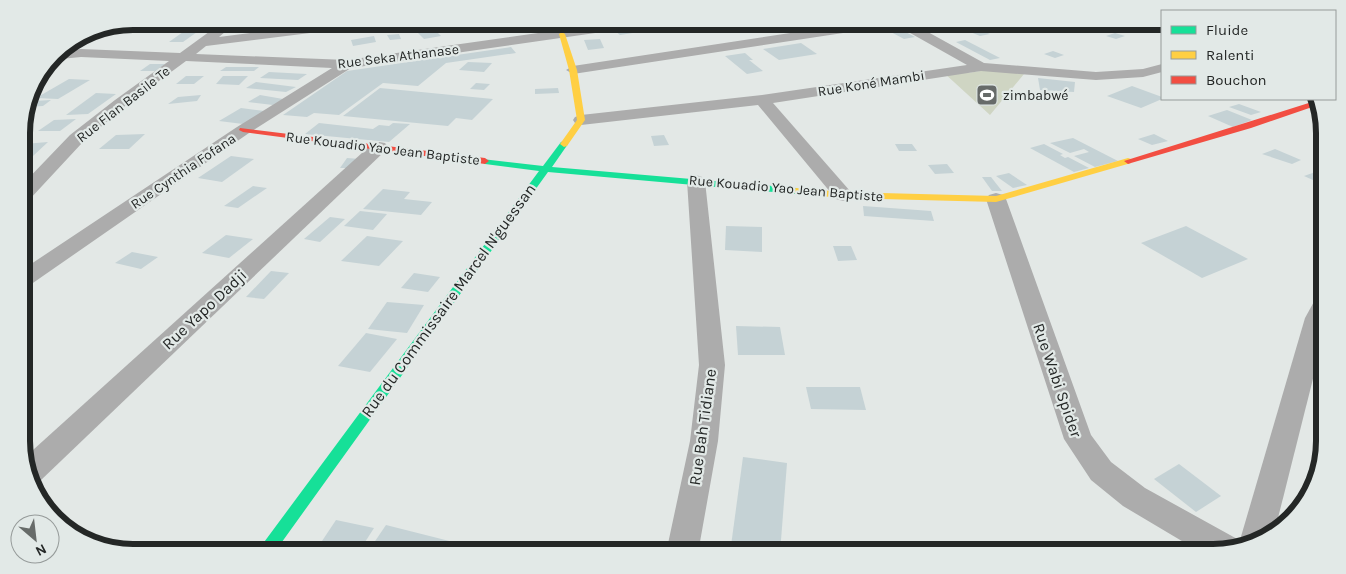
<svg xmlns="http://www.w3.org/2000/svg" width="1346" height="574" font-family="Karla,sans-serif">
<rect width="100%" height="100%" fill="#e3e8e6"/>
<path fill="#cfd5c3" d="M986,70L1024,74L990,115L943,72L968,73Z"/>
<g fill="#c5d2d5">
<path d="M585,21H590L595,26L579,28L574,23Z"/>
<path d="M844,21H866L869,23L838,27L831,23Z"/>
<path d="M958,21L970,27L957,29L944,22Z"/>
<path d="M942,23L955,29L941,31L928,25Z"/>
<path d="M822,24L831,29L805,33L796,28Z"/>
<path d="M652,25L658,29L620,35L614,30Z"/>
<path d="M900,29L915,37L904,39L889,31Z"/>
<path d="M978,29L990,34L980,36L968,31Z"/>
<path d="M435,30L441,36L424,39L418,33Z"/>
<path d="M183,32H197L183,42H169Z"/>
<path d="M1115,33L1125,36L1116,39L1106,36Z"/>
<path d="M399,34L401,39L390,40L387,35Z"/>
<path d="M374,36L376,42L353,46L351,40Z"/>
<path d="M600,39L604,48L588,50L584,40Z"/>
<path d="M965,40L1000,58L990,60L956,42Z"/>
<path d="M801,43L817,54L779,60L763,49Z"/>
<path d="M511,47L516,53L446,63L418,86L383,83L339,115L314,113L307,117L283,115L347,71Z"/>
<path d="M1053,51L1064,55L1055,58L1044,54Z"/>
<path d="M745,53L753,60H749L763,71L747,74L725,56Z"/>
<path d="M468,62L492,63L484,72L459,70Z"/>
<path d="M150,64H165L156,71H140Z"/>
<path d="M226,67H259L254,71H220Z"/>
<path d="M269,72L307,74L298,80L260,78Z"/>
<path d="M186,76H204L194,84H176Z"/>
<path d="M223,76H248L239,85L216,84Z"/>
<path d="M1038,78L1075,82L1074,92L1040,90Z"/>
<path d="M69,79L90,80L58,99L36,98Z"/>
<path d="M256,82L296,87L286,92L246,88Z"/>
<path d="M476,83L490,84L484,90L470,89Z"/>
<path d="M1132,86L1162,97V99L1141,108L1107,96Z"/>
<path d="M380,88L493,99L472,120L456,118L448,126L343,116Z"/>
<path d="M558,88L559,93L535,94V89Z"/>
<path d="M96,93L116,94L88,114L66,115Z"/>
<path d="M201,95L197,101L168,104L178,97Z"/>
<path d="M260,95L283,99L273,105L248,102Z"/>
<path d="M51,100L43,106L26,107L34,101Z"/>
<path d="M1239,104L1261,112L1251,115L1229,107Z"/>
<path d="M241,108L265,111L243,124L219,121Z"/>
<path d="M1227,110L1252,120L1233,127L1208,116Z"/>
<path d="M76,119L60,131H38L54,120Z"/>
<path d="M319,123L373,129L379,125L389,126L393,123L410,124L389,142L305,134Z"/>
<path d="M145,134L129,149H99L116,135Z"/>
<path d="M1154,134L1168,141L1152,145L1138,139Z"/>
<path d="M664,135L669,145L654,146L651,136Z"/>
<path d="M1073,138L1118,161L1095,167L1074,156L1089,152L1084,149L1070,153L1050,143Z"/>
<path d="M48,142L33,156L22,157V146L24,144Z"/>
<path d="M895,144H912L917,151H899Z"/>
<path d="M1044,144L1063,154L1060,155L1065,158L1068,157L1089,168L1074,172L1030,148Z"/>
<path d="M1275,149L1301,160L1292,164L1262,154Z"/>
<path d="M231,156L254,159L222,182L198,178Z"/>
<path d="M347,158L360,159L353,168H340Z"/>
<path d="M947,164L954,173L935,174L928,165Z"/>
<path d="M1324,169V185L1304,176Z"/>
<path d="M1009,173L1027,185L1013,188L996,176Z"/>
<path d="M982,177H991L1002,191H992Z"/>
<path d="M253,186L267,188L238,208L224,206Z"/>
<path d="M383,189L410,192L404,199L432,202L421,215L363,209Z"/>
<path d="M863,206L931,211L934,221L864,216Z"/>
<path d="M360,211L387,214L373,230L344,226Z"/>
<path d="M330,217L345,219L320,242L304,239Z"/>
<path d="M726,226L762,227V252L725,250Z"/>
<path d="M1186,226L1248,259L1202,278L1141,243Z"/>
<path d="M226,235L253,239L229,258L202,253Z"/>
<path d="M367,236L403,241L379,266L341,261Z"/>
<path d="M833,246H851L857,260L838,261Z"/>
<path d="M132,252L158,257L141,269L115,263Z"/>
<path d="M271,271L289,273L264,299L246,297Z"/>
<path d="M414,273L440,277L428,292L401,288Z"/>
<path d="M387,302L424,305L407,333L368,329Z"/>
<path d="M736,326L780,327L785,355H738Z"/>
<path d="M366,333L397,339L370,372L338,366Z"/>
<path d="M806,387H860L866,410L811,409Z"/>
<path d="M743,457L787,463L780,553H730Z"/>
<path d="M1179,464L1221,496L1196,512L1154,479Z"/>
<path d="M336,520L374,528L358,553H314Z"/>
<path d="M386,525L477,548L475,553H367Z"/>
</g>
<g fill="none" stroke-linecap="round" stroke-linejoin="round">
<g fill="#acacac" fill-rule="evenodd">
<path d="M133,21H151C144,27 117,31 109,26Z"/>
<path d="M224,21H238L219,37L342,21H380L374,25L206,46L196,54L347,60L623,21H657L651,25L351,68L249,133L30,285L22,287V270L237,127L332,68L186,61L125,106L82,143L29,200L22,202V185L70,135L115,100L169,61L81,57L50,60L56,52L81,49L180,53Z"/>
<path d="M870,21H908L984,63L1096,72L1143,69L1162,64V72L1143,77L1096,80L981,71L773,103L850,191L852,195L850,199L843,201L836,199L758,105L581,125L575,123L573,120L575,117L581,115L762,95L967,65L896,25L573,74L566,70L573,66Z"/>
<path d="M379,142L385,143L388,147L385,151L40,481L33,483L23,459L373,143Z"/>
<path d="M696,175L702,177L705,181L725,365L718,441L698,553H666L690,441L699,365L687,181L690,177Z"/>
<path d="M996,193L1003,195L1006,199L1091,435L1111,462L1145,488L1239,540L1241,545L1220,553H1202L1123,506L1091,480L1064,439L986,199L989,195Z"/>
<path d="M1324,296V335L1274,534L1242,545L1240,540L1305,318L1316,298Z"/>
</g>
<path fill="#16e098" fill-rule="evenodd" d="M564,141L568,144L552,167L796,188L801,191L796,194L548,172L274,553H256L539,171L485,164L481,161L482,159L543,166L561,142Z"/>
<g fill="#ffcf43" fill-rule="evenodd">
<path d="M562,32L565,34L577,70L585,120L567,146L564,147L560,144L577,120L569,70L559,34Z"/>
<path d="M1128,158L1131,159V163L996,202L843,198L796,194L791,191L796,188L843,192L996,196Z"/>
</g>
<g fill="#f24e42" fill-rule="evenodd">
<path d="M1315,101L1318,105L1251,128L1131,163L1128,164L1124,161Z"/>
<path d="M240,128L485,158L489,161L485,164L243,132L239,130Z"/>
</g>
</g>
<defs>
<g id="stadium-square" transform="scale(1.125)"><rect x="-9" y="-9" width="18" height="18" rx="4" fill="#676b69" stroke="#e2e9e7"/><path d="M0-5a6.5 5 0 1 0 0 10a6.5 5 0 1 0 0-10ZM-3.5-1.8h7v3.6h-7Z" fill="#fff"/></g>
</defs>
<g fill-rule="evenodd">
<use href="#stadium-square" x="987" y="95"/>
</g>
<g text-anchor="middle" stroke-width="4.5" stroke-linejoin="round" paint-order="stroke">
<g font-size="14" fill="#242726" stroke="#e2e9e7">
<text transform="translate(398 56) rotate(-7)" y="5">Rue Seka Athanase</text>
<text transform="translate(871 83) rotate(-9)" y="5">Rue Koné Mambi</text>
<text transform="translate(123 104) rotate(-38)" y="5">Rue Flan Basile Te</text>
<text transform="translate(383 148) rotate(7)" y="5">Rue Kouadio Yao Jean Baptiste</text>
<text transform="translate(183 171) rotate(-34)" y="5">Rue Cynthia Fofana</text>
<text transform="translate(786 188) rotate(5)" y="5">Rue Kouadio Yao Jean Baptiste</text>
</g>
<g font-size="14" fill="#242726" stroke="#e2e9e7" text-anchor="start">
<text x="1003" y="100">zimbabwé</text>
</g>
<g font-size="16" fill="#242726" stroke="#e2e9e7">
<text transform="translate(448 300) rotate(-54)" y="6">Rue du Commissaire Marcel N'guessan</text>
<text transform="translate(204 309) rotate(-43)" y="6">Rue Yapo Dadji</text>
<text transform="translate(1058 380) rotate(71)" y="6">Rue Wabi Spider</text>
<text transform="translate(702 427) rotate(-82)" y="6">Rue Bah Tidiane</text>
</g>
</g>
<path d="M0 0H1346V574H0ZM133 30H1213A103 103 0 0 1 1316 133V441A103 103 0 0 1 1213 544H133A103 103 0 0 1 30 441V133A103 103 0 0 1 133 30Z" fill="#e2e9e7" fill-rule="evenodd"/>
<path fill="none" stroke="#242726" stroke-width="6" d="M133 30H1213A103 103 0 0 1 1316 133V441A103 103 0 0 1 1213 544H133A103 103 0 0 1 30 441V133A103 103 0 0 1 133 30Z"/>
<rect x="1161" y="10" width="175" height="90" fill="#e2e9e7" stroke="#969b9a"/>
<rect x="1171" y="26" width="25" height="8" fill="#16e098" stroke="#969b9a"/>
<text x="1206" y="35" font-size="15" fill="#242726">Fluide</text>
<rect x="1171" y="51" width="25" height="8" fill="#ffcf43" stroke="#969b9a"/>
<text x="1206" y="60" font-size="15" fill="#242726">Ralenti</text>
<rect x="1171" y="76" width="25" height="8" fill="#f24e42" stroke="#969b9a"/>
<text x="1206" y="85" font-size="15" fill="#242726">Bouchon</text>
<g transform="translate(35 539) rotate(152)"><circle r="24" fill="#e2e9e7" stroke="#969b9a"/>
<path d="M0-4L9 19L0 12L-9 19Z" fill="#676b69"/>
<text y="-8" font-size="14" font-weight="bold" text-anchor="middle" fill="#242726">N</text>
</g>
</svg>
